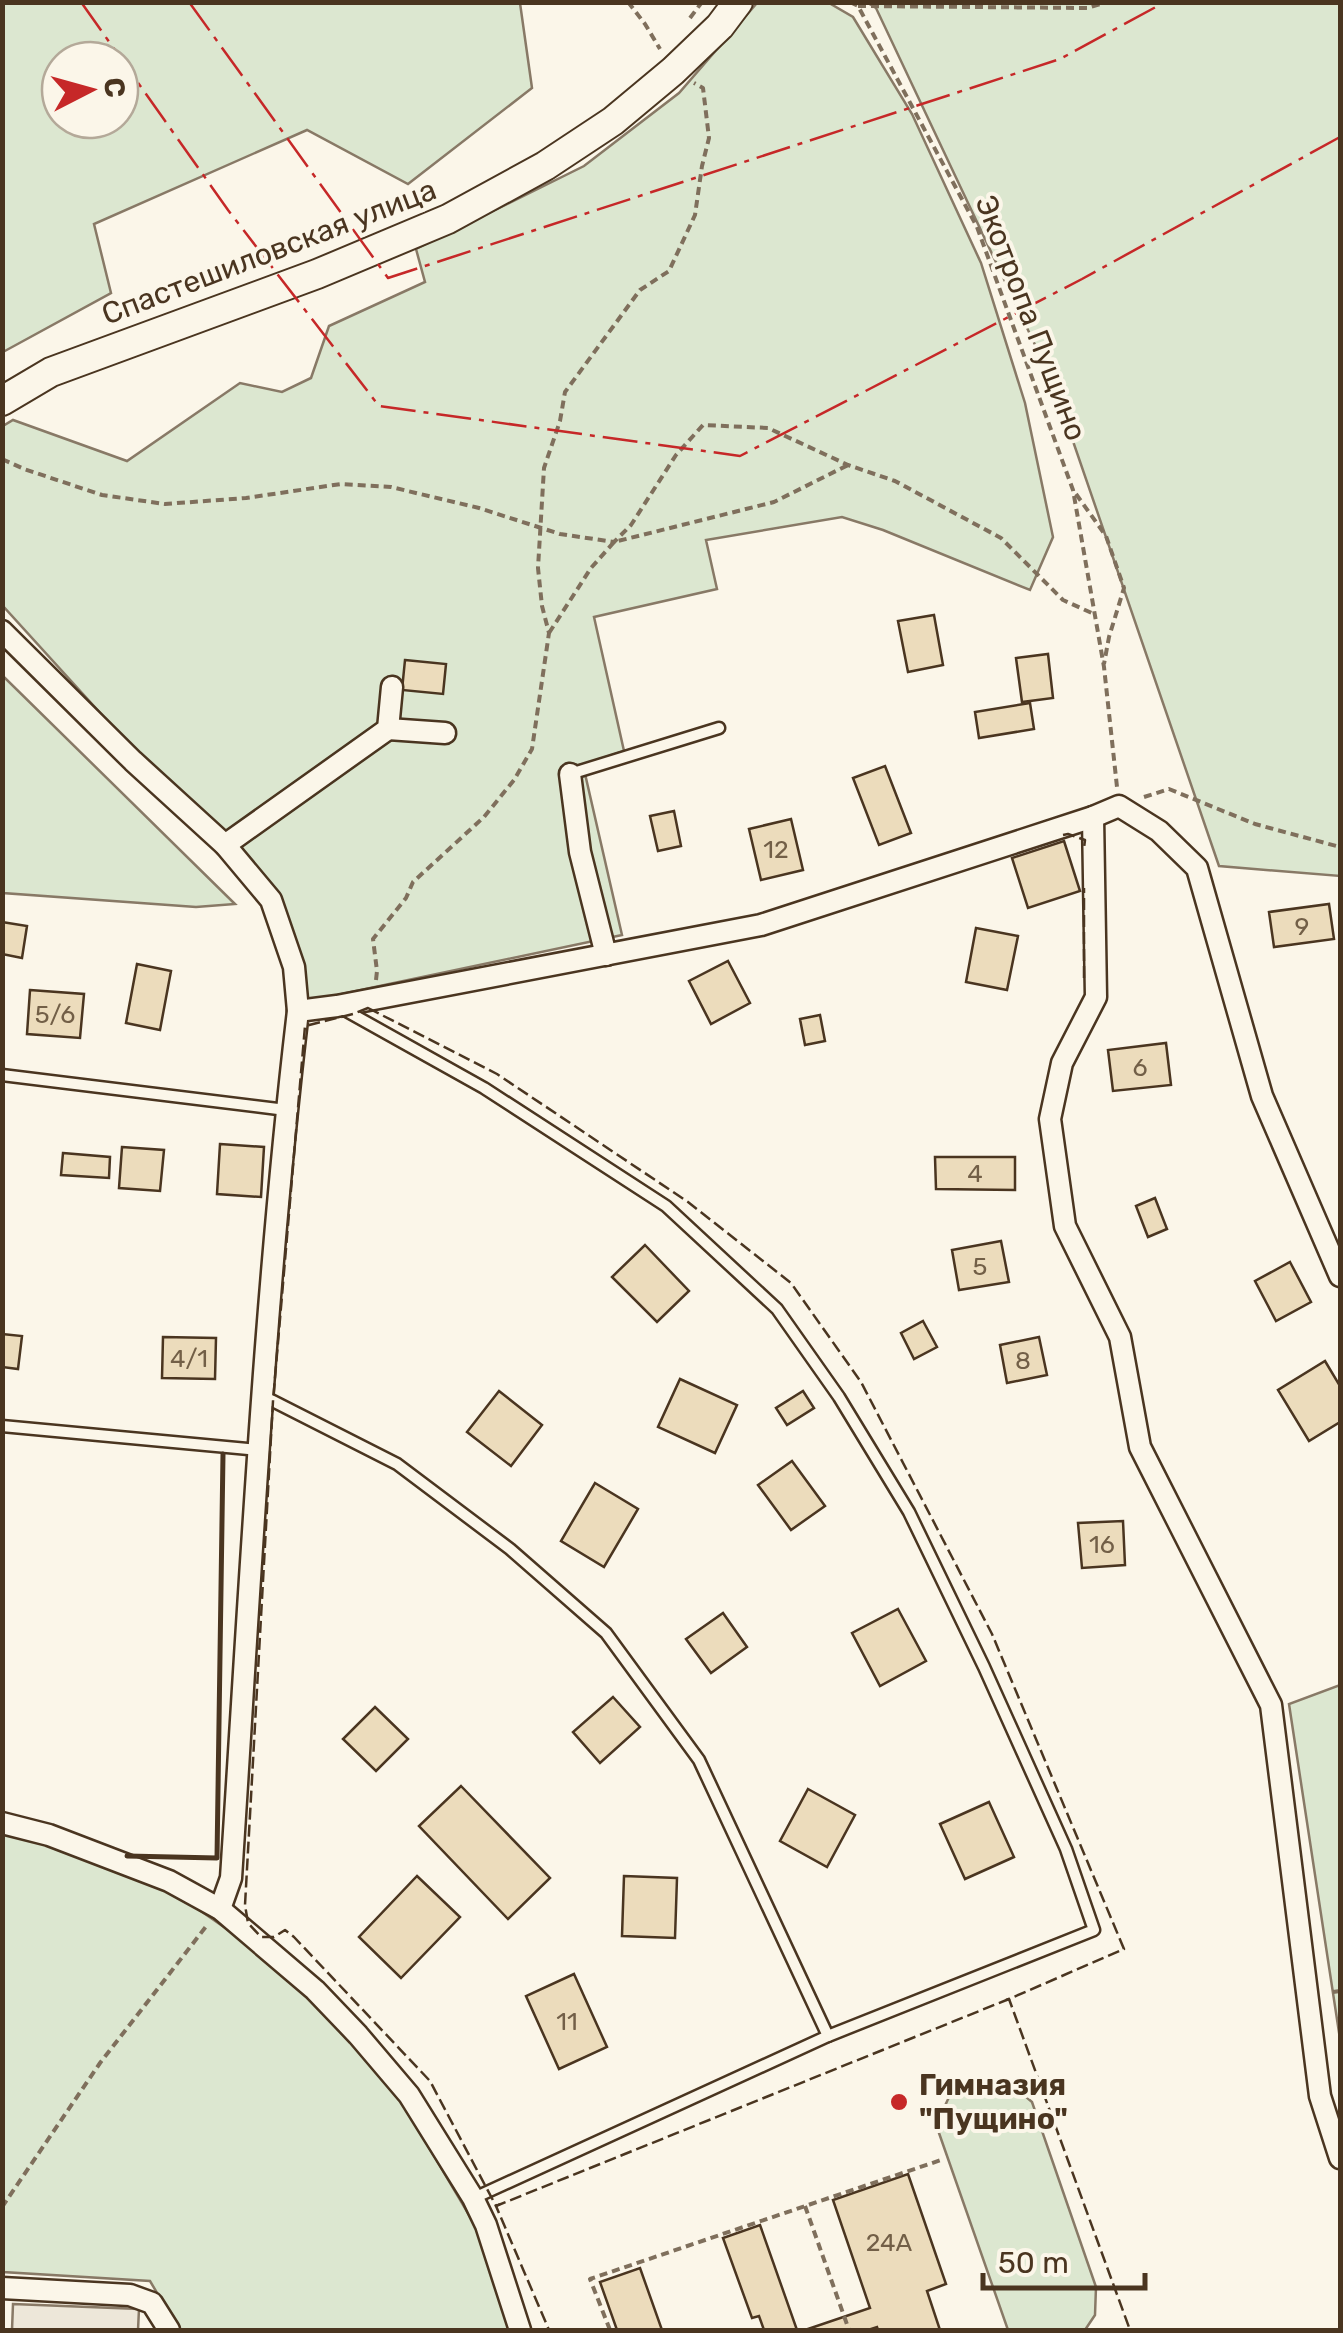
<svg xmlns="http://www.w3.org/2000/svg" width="1343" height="2333" font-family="Rubik,sans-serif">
<rect width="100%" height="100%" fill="#fbf6e9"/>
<g fill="#dce7d0" stroke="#887966" stroke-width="2.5" fill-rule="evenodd">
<path d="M3,2L520,3L532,88L408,184L307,130L94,224L111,293L3,352ZM120,60V120H60V60Z"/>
<path d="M757,3H829L853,17L912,114L981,263L1025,403L1053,537L1030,590L883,530L842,517L706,540L717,589L594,617L624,751L583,765L622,935L299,1003L270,900L3,606V426L13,420L127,461L240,383L282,392L311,378L329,326L425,282L416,249L584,166L679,93Z"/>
<path d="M868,3H1340V876L1219,866L1053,383L876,8Z"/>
<path d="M2,676H3L235,904L196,907L3,893Z"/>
<path d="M1340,1685V2039L1289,1704Z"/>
<path d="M2,1831L43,1841L169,1889L257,1950L322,2005L391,2083L475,2225L514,2330H179L150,2281L3,2272Z"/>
<path d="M1005,2079L1032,2102L1096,2287L1095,2315L1085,2330H1008L939,2133C946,2084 959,2080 1005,2079Z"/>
</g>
<path fill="#ede7d9" stroke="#887966" stroke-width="2.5" d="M13,2304L139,2309L138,2330H12Z"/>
<g fill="#ecdcbc" stroke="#4a3520" stroke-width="2.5">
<path d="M934,615L943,665L908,672L898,621Z"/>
<path d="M1048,654L1053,698L1022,702L1016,658Z"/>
<path d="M405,660L446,664L443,694L402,690Z"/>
<path d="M1030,703L1034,729L979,738L975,712Z"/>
<path d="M885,766L911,833L879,845L853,778Z"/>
<path d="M674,811L681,846L658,851L650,816Z"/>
<path d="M791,819L803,870L761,880L749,829Z"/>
<path d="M1064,841L1080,891L1028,908L1012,858Z"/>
<path d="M1329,904L1334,939L1274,947L1269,912Z"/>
<path d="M2,922L27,926L22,958L2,954Z"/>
<path d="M976,928L1018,936L1007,990L966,982Z"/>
<path d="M728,961L750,1003L711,1024L689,981Z"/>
<path d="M137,964L171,971L160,1030L126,1023Z"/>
<path d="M30,990L84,994L80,1038L27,1034Z"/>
<path d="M820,1015L825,1041L805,1045L800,1019Z"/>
<path d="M1166,1043L1171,1085L1113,1091L1108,1050Z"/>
<path d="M220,1144L264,1147L261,1197L217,1194Z"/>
<path d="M122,1147L164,1150L160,1191L119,1188Z"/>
<path d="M63,1153L110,1157L109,1178L61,1175Z"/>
<path d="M935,1157H1015V1190L936,1189Z"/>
<path d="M1155,1198L1167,1229L1148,1237L1136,1206Z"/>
<path d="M1001,1241L1009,1282L959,1290L952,1250Z"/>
<path d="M645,1245L689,1291L657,1322L612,1277Z"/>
<path d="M1290,1262L1311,1302L1276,1321L1255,1281Z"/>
<path d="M923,1321L937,1347L914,1359L901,1333Z"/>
<path d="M2,1334L22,1336L18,1369L2,1367Z"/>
<path d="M163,1337L216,1338L215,1379L162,1378Z"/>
<path d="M1039,1337L1047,1375L1007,1383L1000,1345Z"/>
<path d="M1325,1361L1340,1386V1422L1309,1441L1278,1390Z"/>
<path d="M680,1379L737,1405L715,1453L658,1427Z"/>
<path d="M499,1391L542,1425L511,1466L467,1432Z"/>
<path d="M803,1391L814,1408L787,1425L776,1408Z"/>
<path d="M792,1461L825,1506L791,1530L758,1485Z"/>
<path d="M595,1483L638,1509L604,1567L561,1541Z"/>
<path d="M1123,1521L1125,1565L1082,1568L1078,1523Z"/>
<path d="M898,1609L926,1661L880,1686L852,1633Z"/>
<path d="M723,1613L747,1647L711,1673L686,1639Z"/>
<path d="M613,1697L640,1727L600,1763L573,1732Z"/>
<path d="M375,1707L408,1739L376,1771L343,1739Z"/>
<path d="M461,1786L550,1878L508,1919L419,1826Z"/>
<path d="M808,1789L855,1815L827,1867L780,1841Z"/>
<path d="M989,1802L1014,1857L965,1879L940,1824Z"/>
<path d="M417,1876L460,1917L401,1978L359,1937Z"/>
<path d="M624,1876L677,1878L675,1938L622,1936Z"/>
<path d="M574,1974L607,2047L559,2069L526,1996Z"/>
<path d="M908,2174L946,2284L927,2291L940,2330H878L877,2327L868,2330H805L870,2308L833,2200Z"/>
<path d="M760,2225L797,2330H764L759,2316L752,2318L723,2238Z"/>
<path d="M640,2268L662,2330H617L600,2282Z"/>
</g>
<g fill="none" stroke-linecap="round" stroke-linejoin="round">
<g stroke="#4a3520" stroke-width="15">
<g id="lane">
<path d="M570,774L719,728"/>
<path d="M341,1008L484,1088L666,1206L777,1309L839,1397L909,1512L984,1667L1066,1849L1094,1930L828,2036L474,2198"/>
<path d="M2,1075L286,1110"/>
<path d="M263,1396L397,1464L510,1549L606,1633L699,1760L828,2036"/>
<path d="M2,1426L258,1450"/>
</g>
</g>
<g stroke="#4a3520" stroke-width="25">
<g id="street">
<path d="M2,631L133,761L225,845L271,900L294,967L298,1011"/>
<path d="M388,729L445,733"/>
<path d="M570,774L580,852L606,955"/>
<path d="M1093,817L1096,997L1062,1063L1050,1119L1065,1226L1120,1337L1140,1447L1271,1705L1320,2096L1340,2158"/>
<path d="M225,845L388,729L392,687"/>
<path d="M2,1823L49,1835L169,1881L220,1909L315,1990L358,2035L409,2095L473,2198L486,2225L520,2330"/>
<path d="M220,1909L231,1878C250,1589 264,1299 298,1011L337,1006L761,925L1093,817L1119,806L1159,831L1197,868L1262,1096L1340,1276"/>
<path d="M2,2288L130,2295L152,2303L169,2330"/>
</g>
</g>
<g stroke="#4a3520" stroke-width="32">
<path id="secondary" d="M2,401L51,372L317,274L448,219L545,166L613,121L673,71L720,26L738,2"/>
</g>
<g stroke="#7f6f5c" stroke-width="4" stroke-dasharray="8 5" stroke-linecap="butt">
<path d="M628,2L645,24L660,49"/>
<path d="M850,2L858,6L977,227L1073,490L1104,667L1117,787"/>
<path d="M858,6L1087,8L1107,2"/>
<path d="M690,18L702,2"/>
<path d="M2,459L24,469L102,495L165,504L246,498L341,484L391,487L479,508L560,534L614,542L631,525L676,455L703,425L768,428L848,465L895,481L1001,538L1063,600L1094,614"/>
<path d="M1076,494L1106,536L1124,588L1109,637L1104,664"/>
<path d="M549,633L591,568L614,542L774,502L848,465"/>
<path d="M1144,797L1169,789L1255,824L1340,847"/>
<path d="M376,980L377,971L373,939L406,898L413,882L484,817L514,780L532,749L549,633L542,606L538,568L544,468L560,421L565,392L640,290L669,271L695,215L702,166L709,138L703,88L694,83"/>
<path d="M1333,1992L1340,1991"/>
<path d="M805,2206L849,2330"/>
<path d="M2,2207L100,2063L208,1924"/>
<path d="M610,2330L590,2279L941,2160"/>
</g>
<use href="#lane" stroke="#fbf6e9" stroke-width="10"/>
<use href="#street" stroke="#fbf6e9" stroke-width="20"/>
<use href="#secondary" stroke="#fbf6e9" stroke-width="28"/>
<g stroke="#4a3520" stroke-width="2.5" stroke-dasharray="12 5" stroke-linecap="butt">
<path d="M1063,835L1068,834L1085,840L1084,848"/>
<path d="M1084,978V888"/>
<path d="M368,1008L497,1074L688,1202L791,1283L861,1382L992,1634L1124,1949L1009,1999L496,2206L430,2081L294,1937L285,1930L274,1937H261L248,1923L245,1905L273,1401L305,1026L353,1014Z"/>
<path d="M1006,2000L1009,1999L1130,2330"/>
<path d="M500,2204L496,2206L549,2330"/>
</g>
<path stroke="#4a3520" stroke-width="5" d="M127,1856L217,1858L223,1454"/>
<g stroke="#c62828" stroke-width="2.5" stroke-dasharray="35 8 5 8" stroke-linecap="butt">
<path d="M81,2L228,210L379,406L740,456L1082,279L1340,137"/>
<path d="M189,2L388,278L1060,59L1165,2"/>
</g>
</g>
<circle fill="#c62828" stroke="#fbf6e9" stroke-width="4" cx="899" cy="2102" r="10"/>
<g text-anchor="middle" stroke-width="8" stroke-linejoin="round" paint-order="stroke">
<g font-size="25" fill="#725f47">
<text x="776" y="858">12</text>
<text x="1302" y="935">9</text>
<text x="55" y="1023">5/6</text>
<text x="1140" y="1076">6</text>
<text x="975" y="1182">4</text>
<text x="980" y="1275">5</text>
<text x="189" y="1367">4/1</text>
<text x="1023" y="1369">8</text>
<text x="1102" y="1553">16</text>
<text x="567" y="2030">11</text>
<text x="889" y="2251">24А</text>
</g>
<g font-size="30" fill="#4a3520" stroke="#fbf6e9">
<text transform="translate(269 252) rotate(-21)" y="10">Спастешиловская улица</text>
<text transform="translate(1031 318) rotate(69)" y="10">Экотропа Пущино</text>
</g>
<g font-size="30" font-weight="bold" fill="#4a3520" stroke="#fbf6e9" text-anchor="start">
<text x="919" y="2095">Гимназия<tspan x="919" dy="34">"Пущино"</tspan></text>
</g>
</g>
<rect width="1343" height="2333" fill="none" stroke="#4a3520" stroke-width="10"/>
<g transform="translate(90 90) rotate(84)"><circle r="48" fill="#fbf6e9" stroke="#b4a999" stroke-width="2.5"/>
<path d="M0-8L18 38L0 25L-18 38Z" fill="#c62828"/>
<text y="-15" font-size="28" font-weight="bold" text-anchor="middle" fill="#4a3520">С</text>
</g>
<path d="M983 2273v15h162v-15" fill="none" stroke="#4a3520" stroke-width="5"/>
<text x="998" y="2273" font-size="30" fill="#4a3520" stroke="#fbf6e9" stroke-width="8" paint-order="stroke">50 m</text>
</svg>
